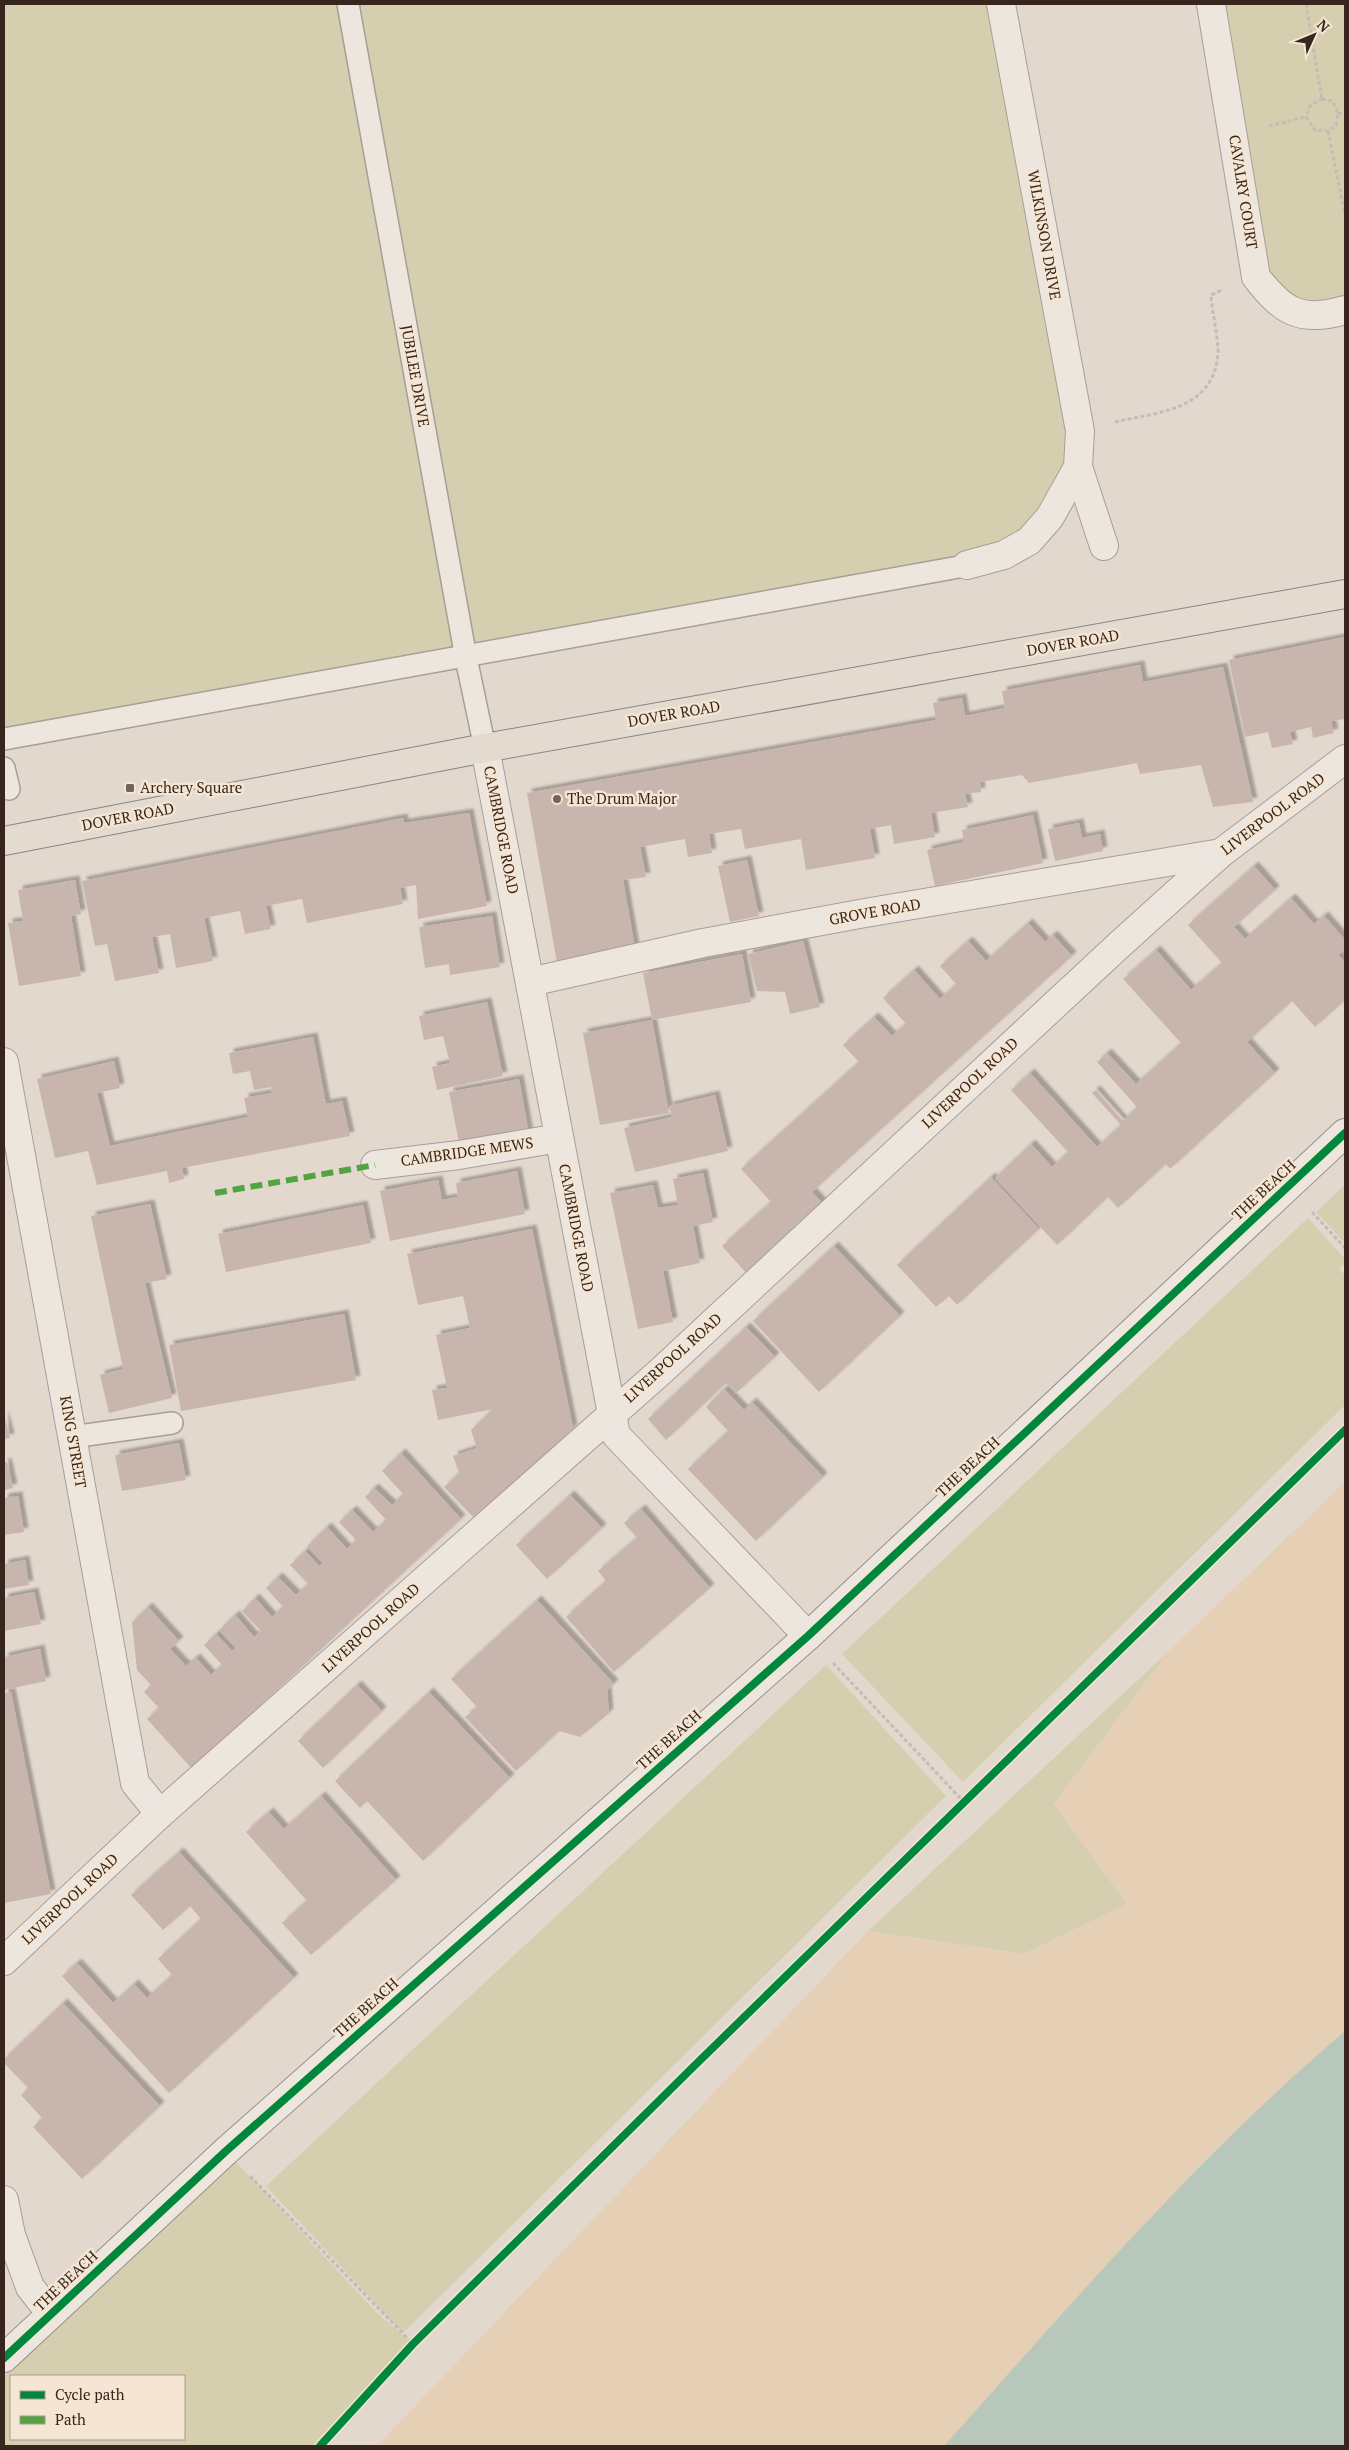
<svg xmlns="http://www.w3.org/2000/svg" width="1349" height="2450" font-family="'PT Serif',serif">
<defs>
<filter id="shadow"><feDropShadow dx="4.5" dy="-4.5" stdDeviation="1" flood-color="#0004"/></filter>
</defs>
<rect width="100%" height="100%" fill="#e3d8cd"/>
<g fill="#d6cfaf" fill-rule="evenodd">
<path d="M4,4H1001L1078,467L1004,555L4,739Z"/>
<path d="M1211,4H1345V310L1274,300Z"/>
<path d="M1345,1185V1243L1316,1212Z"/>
<path d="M1308,1218L1345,1259V1263L1339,1269L1345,1275V1405L963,1782L842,1654Z"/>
<path d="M1168,1652L1054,1804L1127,1904L1024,1954L868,1931Z"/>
<path d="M826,1665L946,1796L403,2333L266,2186Z"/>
<path d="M226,2151L377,2313L413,2344L320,2446H4V2358ZM11,2376H184V2439H11Z"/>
</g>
<path fill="#e6d0b5" d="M1345,1482V2446H377L868,1931L1024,1954L1127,1904L1054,1804L1168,1652Z"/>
<path fill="#b8c7bc" d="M1345,2031V2446H944C1072,2303 1198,2156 1345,2031Z"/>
<g fill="#c8b6ae" filter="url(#shadow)">
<path d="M1345,637V719L1331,721L1334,733L1313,738L1311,727L1290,732L1293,744L1272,748L1268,732L1245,737L1229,660Z"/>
<path d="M1140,665L1143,682L1223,667L1253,802L1213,807L1201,765L1140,774L1137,763L1029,783L1022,775L980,782L981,792L965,794L968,807L931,813L935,837L894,844L891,825L870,829L875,858L806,870L801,839L745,849L741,829L709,834L712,853L688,857L685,839L640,847L646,877L623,880L636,954L558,968L527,793L936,720L933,703L962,698L965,716L1005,708L1002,691Z"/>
<path d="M469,813L487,906L418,919L416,885L400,888L403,904L307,923L302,899L266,906L271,929L245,934L240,911L204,918L213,961L176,968L170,934L152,937L159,973L115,981L107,944L95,946L82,881L403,818L404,823Z"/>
<path d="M1033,815L1043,863L935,886L927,850L964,842L962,830Z"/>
<path d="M1079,823L1082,838L1100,834L1103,851L1055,861L1048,829Z"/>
<path d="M747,860L759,916L730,922L718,866Z"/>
<path d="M1254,866L1275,890L1234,927L1245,939L1291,898L1314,924L1324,916L1345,940V949L1338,955L1345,963V1000L1315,1027L1292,1001L1247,1042L1275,1073L1170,1169L1166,1164L1118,1208L1108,1197L1057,1245L995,1178L1031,1144L1052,1167L1067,1153L1077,1162L1011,1090L1030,1073L1097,1147L1121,1125L1092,1093L1096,1090L1123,1121L1137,1107L1097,1062L1107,1053L1136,1084L1181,1043L1123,979L1156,950L1191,990L1222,963L1188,925Z"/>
<path d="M75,880L81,914L71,916L81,976L19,986L8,923L23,921L18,890Z"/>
<path d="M492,916L500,967L450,975L449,964L425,968L419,927Z"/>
<path d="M1028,923L1045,942L1053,935L1072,956L812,1192L824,1205L747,1274L722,1246L771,1202L741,1169L859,1062L843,1045L874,1017L892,1036L906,1024L883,998L914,970L940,999L956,984L940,966L968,941L986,961Z"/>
<path d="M803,941L820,1007L790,1014L785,992L757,991L748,954Z"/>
<path d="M742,954L751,1002L652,1020L643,973Z"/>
<path d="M487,1002L503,1076L437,1090L432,1067L450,1063L443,1036L424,1040L419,1016Z"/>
<path d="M652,1020L669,1113L600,1125L583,1033Z"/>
<path d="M313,1037L326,1104L342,1101L350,1136L182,1168L184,1179L169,1183L167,1171L97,1185L88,1151L55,1158L37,1079L114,1061L120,1088L97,1093L110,1146L248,1117L244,1098L272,1093L271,1087L254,1090L250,1071L233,1074L229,1053Z"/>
<path d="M519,1079L529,1135L460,1148L449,1092Z"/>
<path d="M715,1095L728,1151L635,1172L624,1128L672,1117L669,1106Z"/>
<path d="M517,1171L525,1214L390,1241L380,1191L438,1180L442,1200L458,1197L456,1183Z"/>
<path d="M703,1173L713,1222L693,1226L700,1263L663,1271L673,1322L638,1329L610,1193L653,1185L658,1208L678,1205L673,1179Z"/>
<path d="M991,1177L1039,1229L957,1305L949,1296L936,1307L897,1265Z"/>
<path d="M150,1204L167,1279L145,1283L172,1398L109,1413L100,1375L123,1369L91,1216Z"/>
<path d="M363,1205L371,1243L226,1272L218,1234Z"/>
<path d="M532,1229L573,1428L477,1521L444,1487L459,1473L453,1456L477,1448L471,1430L493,1409L438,1420L432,1390L447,1388L436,1335L470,1328L463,1296L418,1305L407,1254Z"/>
<path d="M834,1246L900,1316L819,1392L753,1321Z"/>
<path d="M344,1314L356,1380L181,1411L169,1345Z"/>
<path d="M746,1327L775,1357L736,1393L726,1383L666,1440L648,1419Z"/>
<path d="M724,1389L744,1410L752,1402L823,1477L756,1541L688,1469L728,1431L706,1407Z"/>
<path d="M4,1414L10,1438L4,1439Z"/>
<path d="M179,1443L186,1480L122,1491L115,1455Z"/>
<path d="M401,1453L461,1519L192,1769L147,1719L159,1708L144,1692L151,1685L137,1670L132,1622L148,1607L179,1641L170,1649L186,1666L196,1658L211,1675L222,1665L204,1645L216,1634L232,1651L236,1648L219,1630L235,1615L254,1637L261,1631L242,1611L255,1598L272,1617L283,1607L266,1588L278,1577L296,1595L308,1584L290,1565L305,1551L319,1566L323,1563L307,1546L327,1527L347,1549L356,1540L339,1522L352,1510L373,1532L386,1520L365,1497L374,1488L392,1505L403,1494L382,1471Z"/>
<path d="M7,1462L13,1488L4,1490V1463Z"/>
<path d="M570,1495L602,1528L547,1579L516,1545Z"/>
<path d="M18,1496L24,1532L4,1535V1498Z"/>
<path d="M641,1509L710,1588L614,1672L566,1617L606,1581L598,1571L637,1538L624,1523Z"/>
<path d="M25,1560L29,1585L4,1589V1564Z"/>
<path d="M34,1592L41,1624L4,1631V1598Z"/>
<path d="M537,1600L614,1684L607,1690L609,1713L580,1737L559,1731L516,1771L465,1717L477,1707L451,1679Z"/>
<path d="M40,1649L46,1681L4,1690V1657Z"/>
<path d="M357,1685L382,1711L323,1768L298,1741Z"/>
<path d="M11,1692L51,1894L4,1903V1693Z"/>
<path d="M429,1692L510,1778L423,1861L367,1801L360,1808L335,1781Z"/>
<path d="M321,1796L396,1880L311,1955L282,1923L307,1901L246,1832L269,1812L284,1829Z"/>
<path d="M179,1852L294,1978L169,2093L62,1976L77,1963L113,2003L134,1984L147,1998L172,1975L158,1959L201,1919L190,1906L163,1930L131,1895Z"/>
<path d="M63,2003L160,2106L82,2179L33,2127L42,2118L21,2095L28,2088L4,2063V2059Z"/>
</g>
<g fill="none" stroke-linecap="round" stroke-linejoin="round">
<g stroke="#a99e96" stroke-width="24">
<g id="lane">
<path d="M348,4L466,658L485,748"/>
<path d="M4,739L959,567"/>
<path d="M4,768L9,789"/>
<path d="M72,1437L172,1423"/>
</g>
</g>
<g stroke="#a99e96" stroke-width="30">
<g id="street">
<path d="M1211,4L1256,277C1283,312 1301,323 1345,310"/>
<path d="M1078,467L1104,546"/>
<path d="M967,565L1004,555L1029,541L1050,517L1078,467L1080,431L1001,4"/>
<path d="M485,748L616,1435L808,1636"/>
<path d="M530,982L703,943L865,913L1221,853"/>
<path d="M4,1062L135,1783L160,1814"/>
<path d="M375,1165L459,1155L559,1138"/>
<path d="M4,1961L160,1814L660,1372L1118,946L1221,853L1345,759"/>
<path d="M4,2200L11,2235L30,2287L51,2314"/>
</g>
</g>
<g stroke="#988e86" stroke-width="30">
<path id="secondary" d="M4,2358L226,2151L808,1636L1345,1133"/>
</g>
<g stroke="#8e847d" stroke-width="30">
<path id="primary" d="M4,841L485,748L1345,594"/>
</g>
<g stroke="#c4bcb5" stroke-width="3" stroke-dasharray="4 2.5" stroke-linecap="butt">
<path d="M1306,4L1322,99"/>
<path d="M1322,99L1333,101L1338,114L1336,125L1328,131L1315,130L1306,117L1310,106Z"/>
<path d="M1338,114L1345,112"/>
<path d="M1269,126L1306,117"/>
<path d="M1328,131L1345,215"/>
<path d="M1115,422C1159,412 1215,410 1218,352C1218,334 1212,313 1211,295L1222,290"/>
<path d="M1312,1212L1345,1248"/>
<path d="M833,1663L963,1801"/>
<path d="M250,2176L413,2344"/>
</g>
<use href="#lane" stroke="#ece6df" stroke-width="21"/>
<use href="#street" stroke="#ece6df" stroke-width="28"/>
<use href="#secondary" stroke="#ece6df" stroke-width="28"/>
<use href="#primary" stroke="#e3dad0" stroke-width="28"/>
<path stroke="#53a341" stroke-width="6" stroke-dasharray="12 6" stroke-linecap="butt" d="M215,1193L375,1165"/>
<g stroke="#f5e5d3" stroke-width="11">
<g id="cycleway">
<path d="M4,2358L226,2151L808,1636L1345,1133"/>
<path d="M320,2446L413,2344L688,2072L1345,1430"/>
</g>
</g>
<use href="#cycleway" stroke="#00873e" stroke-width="8"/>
</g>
<g fill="#74645b" stroke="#f5e5d3" stroke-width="2">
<rect x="125" y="783" width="10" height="10" rx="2.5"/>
<circle cx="557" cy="799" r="5"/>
</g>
<g text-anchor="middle" stroke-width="5" stroke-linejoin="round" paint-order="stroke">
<g font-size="15" fill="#38261e" stroke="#f5e5d3">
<text transform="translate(1243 192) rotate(81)" y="5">CAVALRY COURT</text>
<text transform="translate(1044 235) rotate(80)" y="5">WILKINSON DRIVE</text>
<text transform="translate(415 376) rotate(80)" y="5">JUBILEE DRIVE</text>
<text transform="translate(1073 643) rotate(-10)" y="5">DOVER ROAD</text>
<text transform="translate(674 714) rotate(-10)" y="5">DOVER ROAD</text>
<text transform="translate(1273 814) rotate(-37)" y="5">LIVERPOOL ROAD</text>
<text transform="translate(128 817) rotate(-11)" y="5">DOVER ROAD</text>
<text transform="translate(501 830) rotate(79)" y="5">CAMBRIDGE ROAD</text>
<text transform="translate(875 912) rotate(-10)" y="5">GROVE ROAD</text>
<text transform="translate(970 1083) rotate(-43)" y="5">LIVERPOOL ROAD</text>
<text transform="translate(467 1152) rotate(-8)" y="5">CAMBRIDGE MEWS</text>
<text transform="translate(1264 1190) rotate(-43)" y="5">THE BEACH</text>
<text transform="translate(576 1228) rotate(79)" y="5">CAMBRIDGE ROAD</text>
<text transform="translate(673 1358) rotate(-42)" y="5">LIVERPOOL ROAD</text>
<text transform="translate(73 1442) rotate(80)" y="5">KING STREET</text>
<text transform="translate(968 1467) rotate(-43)" y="5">THE BEACH</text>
<text transform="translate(371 1628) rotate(-42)" y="5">LIVERPOOL ROAD</text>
<text transform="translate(669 1740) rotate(-42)" y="5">THE BEACH</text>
<text transform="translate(70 1899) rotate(-43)" y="5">LIVERPOOL ROAD</text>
<text transform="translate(366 2008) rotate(-42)" y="5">THE BEACH</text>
<text transform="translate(66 2281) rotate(-43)" y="5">THE BEACH</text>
</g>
<g font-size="15" fill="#38261e" stroke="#f5e5d3" text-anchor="start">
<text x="140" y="793">Archery Square</text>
<text x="567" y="804">The Drum Major</text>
</g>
</g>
<rect width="1349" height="2450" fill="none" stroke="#38261e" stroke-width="10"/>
<rect x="10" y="2375" width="175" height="65" fill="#f5e5d3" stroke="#a9998b"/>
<rect x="20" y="2391" width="25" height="8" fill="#00873e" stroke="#a9998b"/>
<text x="55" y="2400" font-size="15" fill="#38261e">Cycle path</text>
<rect x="20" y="2416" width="25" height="8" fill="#53a341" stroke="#a9998b"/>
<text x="55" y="2425" font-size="15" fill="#38261e">Path</text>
<g transform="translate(1314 35) rotate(46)" stroke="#f5e5d3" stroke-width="4" paint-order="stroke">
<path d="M0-4L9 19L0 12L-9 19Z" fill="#38261e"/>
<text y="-8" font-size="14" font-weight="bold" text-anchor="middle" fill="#38261e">N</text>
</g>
</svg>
